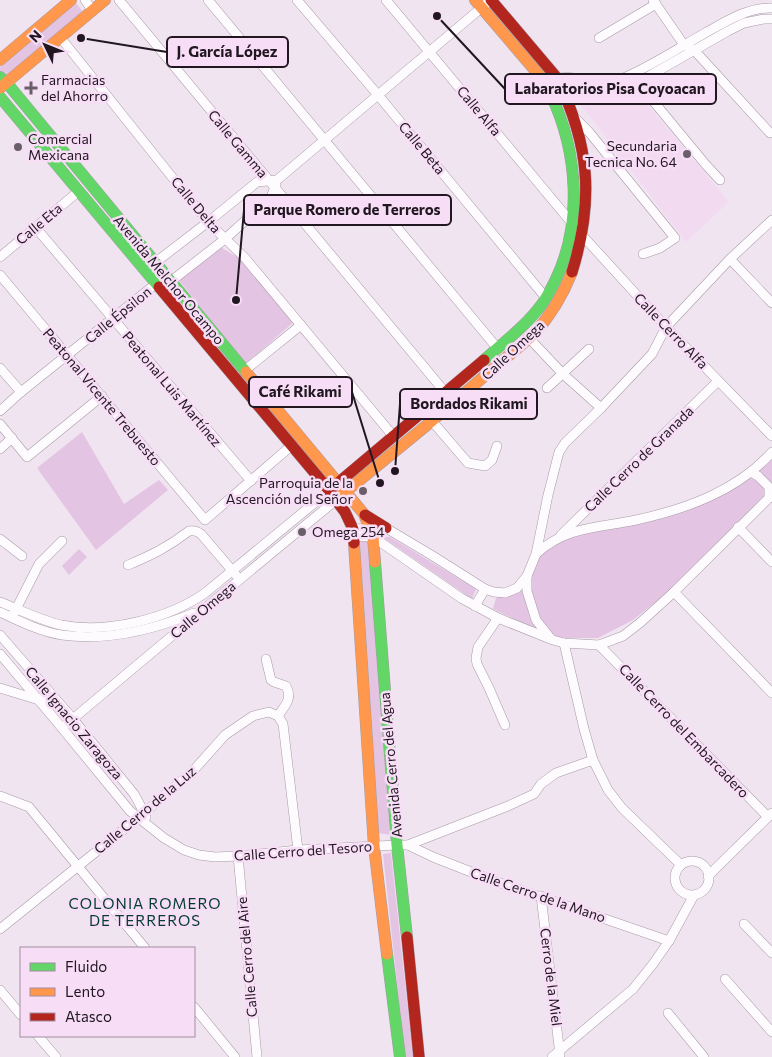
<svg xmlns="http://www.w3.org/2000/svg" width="772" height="1057" font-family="Commissioner,sans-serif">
<rect width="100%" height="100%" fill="#f1e4f1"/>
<path fill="#f2dbf1" d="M633,91L638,93L729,202L686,242L577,100L610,103Z"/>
<g fill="#e4c4e3">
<path d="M76,3L83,12L7,75L0,71V67Z"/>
<path d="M219,246L245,262L295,321L245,364L178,279Z"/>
<path d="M82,432L124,504L159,480L168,490L96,550L37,468Z"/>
<path d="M772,454V492L672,589L633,620L598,638H559L544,627L537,617L529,581L533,567L543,550L561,539L708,500Z"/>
<path d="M381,536L390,537L476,589L472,599Z"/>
<path d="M360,541L369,542L390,835L379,833Z"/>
<path d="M79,549L87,557L69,575L62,566Z"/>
<path d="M524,585L523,591L530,618L542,632L493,609L496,598Z"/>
<path d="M391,853L413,1057H405L383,854Z"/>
</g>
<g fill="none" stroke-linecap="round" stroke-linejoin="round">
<g stroke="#a69ba5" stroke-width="10">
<g id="street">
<path d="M85,0L92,10"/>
<path d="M119,0L454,403"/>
<path d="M208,0L498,349"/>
<path d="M297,0L378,95L546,298"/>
<path d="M386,0L581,234L666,327L772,436"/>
<path d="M653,0L684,45L694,50L770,133"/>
<path d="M60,37L208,222L245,258L394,437"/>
<path d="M599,38L656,4"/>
<path d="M553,79C575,73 599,87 621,79C650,67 677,49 705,33C725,22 748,7 772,8"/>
<path d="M632,79L635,84L654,102L706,165L720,180"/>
<path d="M558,90L563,89L590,92L611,91L635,84L728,31L744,23L764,19H772"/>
<path d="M576,119L589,132L675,238L660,248L643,254"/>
<path d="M36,228L251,481"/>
<path d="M0,257L79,191"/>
<path d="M730,259L772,303"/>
<path d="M152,265L208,222L257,182L277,180L486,4"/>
<path d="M0,275L205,520L291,446"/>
<path d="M529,338L563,374L601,408"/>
<path d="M0,368L21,392"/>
<path d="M244,371L301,325"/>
<path d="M547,388L589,349"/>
<path d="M0,411L21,392L157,283L170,282L225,239L271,197L276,185"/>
<path d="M432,421L468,463L485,466L492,460L497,446"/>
<path d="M0,424L27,457L102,396"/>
<path d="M0,449L12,438"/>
<path d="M751,472L758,476L769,487V498"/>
<path d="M738,527L772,562"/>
<path d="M353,529L386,528L433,556L485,589L494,592L505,593L517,588L527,576L536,554L548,495L559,452L565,443L601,408L652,354L666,327L730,259L772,220"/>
<path d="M561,535L718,381"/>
<path d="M354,536L373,537L461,598L498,618L553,640L564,643L599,645L623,636L641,622L674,592L772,495"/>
<path d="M0,539L22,556"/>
<path d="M536,554C566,526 599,528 636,520C686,509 737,491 772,452"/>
<path d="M128,565C152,555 168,547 189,531C194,530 197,531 201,534L236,575"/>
<path d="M527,576V591L536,620L551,639"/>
<path d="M674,592L772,693"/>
<path d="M0,602C20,610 40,620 61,625C106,634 168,619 205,593L329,491"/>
<path d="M475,606L485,589"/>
<path d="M0,612C19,621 41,632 62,635C107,641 153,630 194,613"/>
<path d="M14,613L39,564L62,541"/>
<path d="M498,618L478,647L476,658L477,664L489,688L505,725"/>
<path d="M0,635L73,719L134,794L139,803L146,817"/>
<path d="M564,643L584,729L593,760L608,790L622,808L681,865"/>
<path d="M599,645L768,817"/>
<path d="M0,654L62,728L130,811L164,838L184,850L199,855L215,857L238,856L298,850L397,845H408L508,806L534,794L541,784L556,773L593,760"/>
<path d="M266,659L271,680L274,682L286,686C293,699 285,705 278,716"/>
<path d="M0,688L39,700L51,694"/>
<path d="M62,728L204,609L336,500"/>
<path d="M0,796L29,807L145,948"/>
<path d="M408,845L433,857L489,879L669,941"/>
<path d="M238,856L257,1057"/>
<circle cx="692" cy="878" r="17"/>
<path d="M708,876L772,813"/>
<path d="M541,896L560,1055"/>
<path d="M744,924L772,953"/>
<path d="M0,929L138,818L193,771L225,735L253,716L269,712L278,716L283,724L298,850"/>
<path d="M725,979L772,1032"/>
<path d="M0,990L21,1015"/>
<path d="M194,1007L235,1057"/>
<path d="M668,1013L704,1057"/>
<path d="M38,1036L56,1057"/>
<path d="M552,1057L633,989L653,964L669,941L694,895"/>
</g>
</g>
<g stroke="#a69ba5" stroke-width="12">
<g id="fast">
<path d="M0,77L6,82L246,372"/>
<path d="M0,97L159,287"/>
<path d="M484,360C504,342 526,326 542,304C547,297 551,289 555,281C583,224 578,152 551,95"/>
<path d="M375,562L397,845L407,937"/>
<path d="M387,954L400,1057"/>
</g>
</g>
<g stroke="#a69ba5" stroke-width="12">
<g id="slow">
<path d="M475,0L545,82L551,95"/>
<path d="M0,60L71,0"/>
<path d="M0,88L105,0"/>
<path d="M246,372L364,514L373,537L375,562"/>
<path d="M339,497L427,425L534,334C551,315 563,295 572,272"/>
<path d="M354,543L374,846L387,954"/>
</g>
</g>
<g stroke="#a69ba5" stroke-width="12">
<g id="jam">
<path d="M491,0L557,78C590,145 594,201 572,272"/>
<path d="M159,287L324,484L345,512L353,529L354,543"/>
<path d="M332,488L484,360"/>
<path d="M365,515L386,528"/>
<path d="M407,937L419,1057"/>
</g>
</g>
<use href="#street" stroke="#fdfbfd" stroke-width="9"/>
<use href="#fast" stroke="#63d668" stroke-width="11"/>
<use href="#slow" stroke="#ff974d" stroke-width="11"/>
<use href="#jam" stroke="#b3261e" stroke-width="11"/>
</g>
<g fill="#695f69" stroke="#f7def6" stroke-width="2">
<path d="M28.5 80.5h5v5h5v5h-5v5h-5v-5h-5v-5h5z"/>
<circle cx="18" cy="147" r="5"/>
<circle cx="687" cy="154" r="5"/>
<circle cx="363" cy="491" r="5"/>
<circle cx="302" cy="532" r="5"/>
</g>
<g text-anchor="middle" stroke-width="5" stroke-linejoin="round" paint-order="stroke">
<g font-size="14" fill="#201720" stroke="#f7def6" text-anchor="start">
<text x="41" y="85">Farmacias<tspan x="41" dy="16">del Ahorro</tspan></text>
<text x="28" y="144">Comercial<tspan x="28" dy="16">Mexicana</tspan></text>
<text x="677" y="151" text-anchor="end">Secundaria<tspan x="677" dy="16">Tecnica No. 64</tspan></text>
<text x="353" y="488" text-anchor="end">Parroquia de la<tspan x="353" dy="16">Ascención del Señor</tspan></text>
<text x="312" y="537">Omega 254</text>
</g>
<g font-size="14" fill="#201720" stroke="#f7def6">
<text transform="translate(479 111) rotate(50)" y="5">Calle Alfa</text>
<text transform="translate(238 144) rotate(50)" y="5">Calle Gamma</text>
<text transform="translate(422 148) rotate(50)" y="5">Calle Beta</text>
<text transform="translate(196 205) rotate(50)" y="5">Calle Delta</text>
<text transform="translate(39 224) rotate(-40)" y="5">Calle Eta</text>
<text transform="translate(169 280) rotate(50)" y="5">Avenida Melchor Ocampo</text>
<text transform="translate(118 315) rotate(-39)" y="5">Calle Épsilon</text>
<text transform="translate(671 331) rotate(46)" y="5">Calle Cerro Alfa</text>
<text transform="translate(513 350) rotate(-43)" y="5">Calle Omega</text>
<text transform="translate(172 389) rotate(50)" y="5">Peatonal Luis Martínez</text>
<text transform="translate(102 397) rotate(50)" y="5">Peatonal Vicente Trebuesto</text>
<text transform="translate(639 459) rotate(-44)" y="5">Calle Cerro de Granada</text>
<text transform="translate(203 610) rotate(-40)" y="5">Calle Omega</text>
<text transform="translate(74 723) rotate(50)" y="5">Calle Ignacio Zaragoza</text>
<text transform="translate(684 731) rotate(46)" y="5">Calle Cerro del Embarcadero</text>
<text transform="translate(391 765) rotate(-95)" y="5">Avenida Cerro del Agua</text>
<text transform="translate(145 810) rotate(-40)" y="5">Calle Cerro de la Luz</text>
<text transform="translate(303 851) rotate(-4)" y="5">Calle Cerro del Tesoro</text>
<text transform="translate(538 895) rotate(19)" y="5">Calle Cerro de la Mano</text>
<text transform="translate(247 957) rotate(-95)" y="5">Calle Cerro del Aire</text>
<text transform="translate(551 977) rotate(83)" y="5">Cerro de la Miel</text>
</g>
<g font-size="15" letter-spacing="1" fill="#003c32" stroke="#f7def6">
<text x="145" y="909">COLONIA ROMERO<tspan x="145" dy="17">DE TERREROS</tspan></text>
</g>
</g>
<path fill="none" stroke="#201720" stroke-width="2" d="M81 38L167 52M437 16L505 89M236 300L244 210M380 483L352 392M395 471L400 404"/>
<g fill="#201720" stroke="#f7def6" stroke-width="2">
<circle cx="81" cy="38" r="5"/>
<circle cx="437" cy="16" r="5"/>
<circle cx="236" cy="300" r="5"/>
<circle cx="380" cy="483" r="5"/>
<circle cx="395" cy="471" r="5"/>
</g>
<g fill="#f7def6" stroke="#201720" stroke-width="2">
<rect x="167" y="37" width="121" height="30" rx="5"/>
<rect x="505" y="74" width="211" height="30" rx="5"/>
<rect x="244" y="195" width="207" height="30" rx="5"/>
<rect x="249" y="377" width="103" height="30" rx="5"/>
<rect x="400" y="389" width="137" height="30" rx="5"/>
</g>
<g font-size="15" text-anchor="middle" font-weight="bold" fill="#201720">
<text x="227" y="57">J. García López</text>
<text x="610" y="94">Labaratorios Pisa Coyoacan</text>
<text x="347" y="215">Parque Romero de Terreros</text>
<text x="300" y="397">Café Rikami</text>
<text x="469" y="409">Bordados Rikami</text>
</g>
<rect x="20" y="947" width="175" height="90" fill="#f7def6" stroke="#a18ea0"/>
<rect x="30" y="963" width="25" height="8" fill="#63d668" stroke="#a18ea0"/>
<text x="65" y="972" font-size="15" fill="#201720">Fluido</text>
<rect x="30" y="988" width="25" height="8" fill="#ff974d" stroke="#a18ea0"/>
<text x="65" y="997" font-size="15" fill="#201720">Lento</text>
<rect x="30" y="1013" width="25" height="8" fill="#b3261e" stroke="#a18ea0"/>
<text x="65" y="1022" font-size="15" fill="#201720">Atasco</text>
<g transform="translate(45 45) rotate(313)" stroke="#f7def6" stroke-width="4" paint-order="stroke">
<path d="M0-4L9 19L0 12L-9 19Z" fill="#201720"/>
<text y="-8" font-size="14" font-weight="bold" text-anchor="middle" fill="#201720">N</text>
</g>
</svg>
